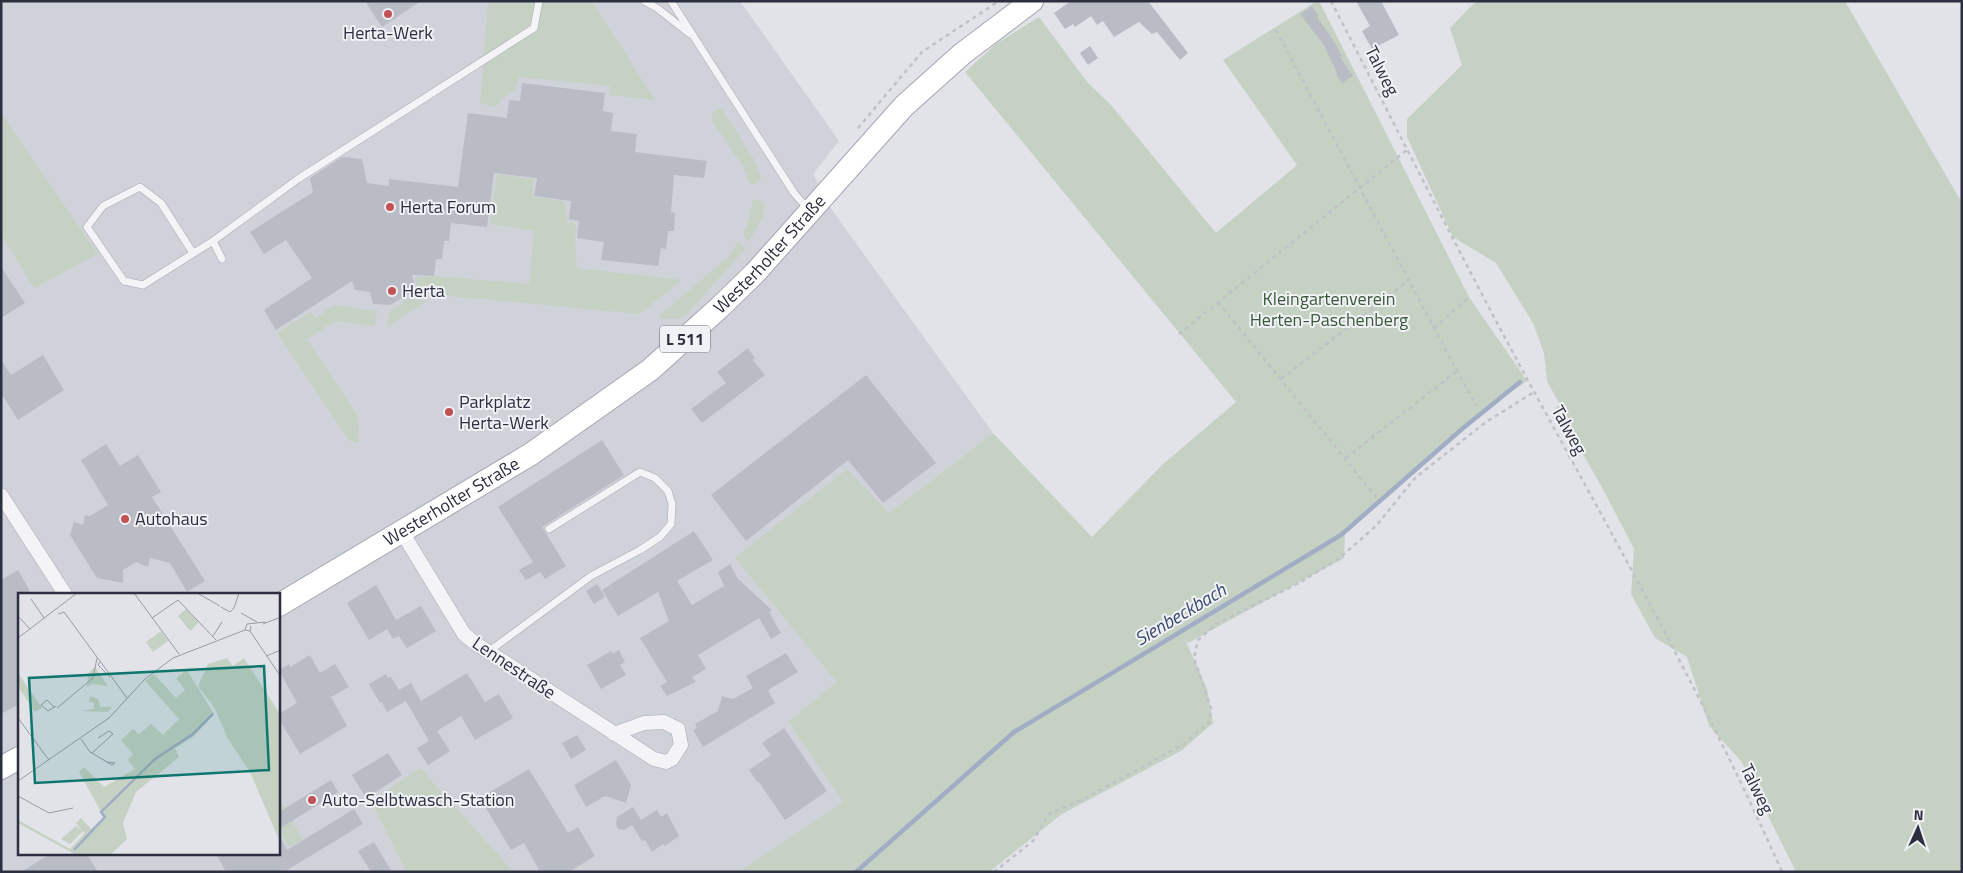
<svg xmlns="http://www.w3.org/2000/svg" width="1963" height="873" font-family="'Titillium Web',sans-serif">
<rect width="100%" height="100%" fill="#e1e3e9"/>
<path fill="#d0d2da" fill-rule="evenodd" d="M1,1H740L839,141L813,174L832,210L993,433L889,513L847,470L837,683L788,722L843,802L738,872H514L420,769L371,801L406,872H1ZM19,594H279V854H19Z"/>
<g fill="#c5d2c3">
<path d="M488,1H592L655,100L609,95L610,86L519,77L515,89L502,99L495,108L480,103Z"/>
<path d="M1317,1H1319L1469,297L1527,381L1479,414L1345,531L1344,558L1188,643L1185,639L1207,689L1213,723L1181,751L1062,814L989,872H738L843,802L788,722L837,682L735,558L847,469L889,513L993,433L1092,537L1162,465L1236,402L965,72L997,43L1039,17L1088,83L1111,105L1216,233L1297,165L1223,60Z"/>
<path d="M1476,1H1845L1962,203V872H1796L1741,761L1709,726L1687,657L1655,638L1631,594L1634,549L1604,491L1556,407L1560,405L1547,381L1544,353L1533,323L1496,263L1453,237L1407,137V119L1462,65L1450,28Z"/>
<path d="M719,109L723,111L755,161L761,178L758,183L752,185L749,183L744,168L711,119L714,111Z"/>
<path d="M1,113L98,254L34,288L1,234Z"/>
<path d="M497,174L533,179V197L564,201L567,222L576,224L575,241L577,268L682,280L639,314L417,293L415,277L435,276L529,284L534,231L490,224Z"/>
<path d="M753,199L764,202L763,218L749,241L743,235L749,219Z"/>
<path d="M738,242L746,248L685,316L676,319L657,318L729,256Z"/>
<path d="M408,299L427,301L387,327L389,312Z"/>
<path d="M334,305L377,311L375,326L335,321L307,339L357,415L359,423L358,444L349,440L277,333L310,312L315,318Z"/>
<path d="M420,768L514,872H406L371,801Z"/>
<path d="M279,798L303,840L289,847L279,829V813L281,812L279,808Z"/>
</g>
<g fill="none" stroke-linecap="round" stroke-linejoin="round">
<path stroke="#a0adc5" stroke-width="4.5" d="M856,872L1014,732L1341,535L1462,429L1520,382"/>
</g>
<g fill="#b9bcc5">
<path d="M365,1H421L382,27Z"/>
<path d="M1071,1H1148L1188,53L1180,60L1157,32L1152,34L1139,22L1114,37L1103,21L1097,25L1091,16L1075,27L1073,24L1065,29L1054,13Z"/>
<path d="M1356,1H1381L1399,35L1372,49L1362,31L1370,26Z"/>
<path d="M1312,6L1319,16L1317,17L1335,43L1342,56L1340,57L1353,76L1342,83L1336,74L1337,73L1324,45L1300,14Z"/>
<path d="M1090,46L1098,58L1088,65L1080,53Z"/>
<path d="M522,83L605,93L603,111L613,113L611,131L637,134L635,152L707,161L704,178L674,175L671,212L675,213L674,231H668L666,249L661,248L658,266L601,260L604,242L577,238L579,221L569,219L571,201L534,196L537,178L494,173L487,227L451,223L449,241H444L442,259H436L434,276L412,275L416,290L390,305L373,304L370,292L355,290L352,281L276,330L264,310L312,278L286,240L264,254L250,232L313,192L310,178L342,157L362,159L367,183L389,186V179L458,187L468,113L507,118L509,100L520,101Z"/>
<path d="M1,267L25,303L1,318Z"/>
<path d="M748,348L755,358L753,360L765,375L702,423L691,409L726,383L717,372Z"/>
<path d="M43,355L64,390L18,420L1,393V360L11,375Z"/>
<path d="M866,375L936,463L883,503L848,460L746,541L711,495Z"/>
<path d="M602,440L624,475L542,527L566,566L545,579L540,572L526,580L519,570L533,562L498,507Z"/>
<path d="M106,444L120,466L138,455L161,492L152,497L205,581L187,592L170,563L150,558L148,567L136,562L123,570V583L97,578L70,535L74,522L83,525L85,515L90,516L108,505L81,460Z"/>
<path d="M694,531L713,560L677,581L692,605L724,586L718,572L730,564L738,579L772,610L769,612L781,633L771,639L759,618L698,655L706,669L692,677L696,682L667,696L660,686L667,682L640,638L669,621L658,592L618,616L602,590Z"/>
<path d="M18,570L30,591L24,594H19V704L1,714V580Z"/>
<path d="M597,584L605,597L594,604L586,591Z"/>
<path d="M376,585L396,620L421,606L436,631L407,648L399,636L393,639L387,629L369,640L347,603Z"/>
<path d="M619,650L625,662L620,665L626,675L601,689L587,665L611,651L613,654Z"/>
<path d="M786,653L798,672L768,690L775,703L703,747L693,730L697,728L695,724L718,711L722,696L733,699L753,688L746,676Z"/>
<path d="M310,655L320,673L335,664L349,687L331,697L347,726L300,754L279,719V714L297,703L279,670L289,664L290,667Z"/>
<path d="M467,673L485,702L499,694L513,718L475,740L461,716L437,731L450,751L428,765L417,748L429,741L406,701L387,712L382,702L380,703L369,684L386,674L388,678L391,677L399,690L411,683L421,701Z"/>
<path d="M784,728L827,791L785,820L759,782L758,783L749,770L771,755L762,743Z"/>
<path d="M577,735L586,750L571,759L562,743Z"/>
<path d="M388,753L402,775L366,798L352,775Z"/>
<path d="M616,760L631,785L626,803L605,796L586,807L574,785Z"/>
<path d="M529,769L568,833L578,827L595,856L569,872H540L524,843L511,850L480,798Z"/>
<path d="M331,780L338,792L279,829V812Z"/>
<path d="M633,807L641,820L657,810L661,817L667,813L679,836L665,846L663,844L652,852L645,840L642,841L632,825L624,830L618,829L616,824L617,817Z"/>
<path d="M354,809L363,824L284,872H226L216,854H279V835L287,850Z"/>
<path d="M374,842L392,872H371L358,851Z"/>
<path d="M50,854H87L98,872H21Z"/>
</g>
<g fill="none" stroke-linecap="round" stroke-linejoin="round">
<g stroke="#a7a9b3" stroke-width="8">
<g id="lane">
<path d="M644,1L657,8L690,34"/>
<path d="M671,1L794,193L808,209"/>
<path d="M193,253L161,203L140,187L103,206L87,227L124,281L143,285L213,241"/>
<path d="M222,259L213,241L298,179L534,28L539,1"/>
<path d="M488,652L591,576L640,550L660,537L671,524L672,504L668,491L655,478L640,472L549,529"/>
</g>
</g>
<g stroke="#a7a9b3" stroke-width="15">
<g id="street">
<path d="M1,495L65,594"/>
<path d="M402,532L464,634L475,643L654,759L666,762L672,759L681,745L678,729L664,722L644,723L614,734"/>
</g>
</g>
<g stroke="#a2a6b3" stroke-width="24">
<g id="primary">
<path id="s1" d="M279,605L531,454L650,370L720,307L755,273L904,106L962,54L1032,1"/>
<path d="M1,768L19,758"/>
</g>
</g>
<g stroke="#c0c1c7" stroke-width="2.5" stroke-dasharray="4 4" stroke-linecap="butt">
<path d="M1331,1C1396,127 1459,253 1526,377C1615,540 1707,702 1782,872"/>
<path d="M1276,30L1457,371L1477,406"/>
<path d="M858,128L922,52L999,1"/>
<path d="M1218,302L1376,497"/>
<path d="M1434,328L1469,297"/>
<path d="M1179,334L1408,149"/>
<path d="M1281,379L1409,280"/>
<path d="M1346,458L1457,371"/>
<path d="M994,872L1033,841L1049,814L1086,798L1184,744L1210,721L1211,708L1194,658L1198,640L1216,624L1297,584L1337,560L1376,526L1415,478L1486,422L1534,392"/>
</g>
<use href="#lane" stroke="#f4f4f7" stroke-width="7"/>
<use href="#street" stroke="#f4f4f7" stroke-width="14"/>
<use href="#primary" stroke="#fff" stroke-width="22"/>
</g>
<g fill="#c25253" stroke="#f1f2f6" stroke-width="2">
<circle cx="388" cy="14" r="5"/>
<circle cx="390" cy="207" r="5"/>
<circle cx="392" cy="291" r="5"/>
<circle cx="449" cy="412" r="5"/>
<circle cx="125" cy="519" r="5"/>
<circle cx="312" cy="800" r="5"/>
</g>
<g text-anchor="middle" stroke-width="4" stroke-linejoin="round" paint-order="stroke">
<rect fill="#f1f2f6" stroke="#666a76" stroke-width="1" x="660" y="325.5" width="50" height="27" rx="4"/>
<g font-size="16" font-weight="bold" fill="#2b2f3f">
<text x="685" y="345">L 511</text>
</g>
<g font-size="18" fill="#2b2f3f" stroke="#f1f2f6" text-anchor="start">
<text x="388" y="39" text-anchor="middle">Herta-Werk</text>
<text x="400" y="213">Herta Forum</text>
<text x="402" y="297">Herta</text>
<text x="459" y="408">Parkplatz<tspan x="459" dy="21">Herta-Werk</tspan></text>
<text x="135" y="525">Autohaus</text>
<text x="322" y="806">Auto-Selbtwasch-Station</text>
</g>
<g font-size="18" fill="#2b2f3f" stroke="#f1f2f6">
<text transform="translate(1382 71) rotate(63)" y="6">Talweg</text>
<text dy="6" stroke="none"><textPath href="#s1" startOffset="606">Westerholter Straße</textPath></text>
<text transform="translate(1569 430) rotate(61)" y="6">Talweg</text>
<text dy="6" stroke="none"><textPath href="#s1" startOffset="201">Westerholter Straße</textPath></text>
<text transform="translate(514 668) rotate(34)" y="6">Lennestraße</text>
<text transform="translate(1757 789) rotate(64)" y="6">Talweg</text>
</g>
<g font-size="18" fill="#3b593a" stroke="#f1f2f6">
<text x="1329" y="305">Kleingartenverein<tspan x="1329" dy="21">Herten-Paschenberg</tspan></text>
</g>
<g font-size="19" font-style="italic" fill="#39496f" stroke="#f1f2f6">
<text transform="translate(1180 614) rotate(-31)" y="7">Sienbeckbach</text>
</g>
</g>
<g transform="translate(18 593)">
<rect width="262" height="262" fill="#e1e3e9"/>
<path d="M168,16L181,29L172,38L160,23ZM143,38L150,48L135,59L128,49ZM209,65L215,73L226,65L262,121V249L232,179L210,146L196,114L180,93L190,71ZM77,74L90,93L74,91L69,94L70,80ZM169,77L196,121L175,144L157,155L161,164L118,199L105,230L109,246L92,262H58L0,230V227L52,256L67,240L65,238L52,251L43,246L58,233L64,237L58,230L63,225L73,236L86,224L61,179L66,174L86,194L117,176L110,167L115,161L103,147L115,136L121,141L133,131L145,142L161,126L127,88L136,81L158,105L167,97L158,85ZM0,80L24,115L17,119L0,94ZM72,103L80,106L82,114H94L90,119L63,118L76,116V110L71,109Z" fill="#c5d2c3"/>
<path fill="none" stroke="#a0adc5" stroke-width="2.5" d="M56,257L87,224L83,219L137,166L175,141L195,121"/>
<path fill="none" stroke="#989ba5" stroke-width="1" d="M116,0L161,61M179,0L202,13M13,6L26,25M203,14L212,19L216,15M216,15L221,0M223,20L239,29M40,21L46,19L109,105M0,23L12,36M134,25L160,7L198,47M245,31L263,24M233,33L232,38L227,37L229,31L248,29M232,38L263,84M195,43L204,29M0,45L59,0M248,63L263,57M82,69L80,72L92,84M36,114L29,107L23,112L30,118L38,113M39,115L75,85L79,65M0,125L31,167M63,146L72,159L89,169L94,172L97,170L89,169M74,160L95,141L91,138L80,145M0,188L91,125L127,86L155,65L227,37M0,203L31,220L55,215"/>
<path fill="#0f766e" fill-opacity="0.15" stroke="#0f766e" stroke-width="2.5" d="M246,73L251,177L17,190L11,85Z"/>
<rect width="262" height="262" fill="none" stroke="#2b2f3f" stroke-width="2.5"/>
</g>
<rect width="1963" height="873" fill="none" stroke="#2b2f3f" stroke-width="5"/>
<g transform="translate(1918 828) rotate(3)" stroke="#f1f2f6" stroke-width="4" paint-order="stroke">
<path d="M0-4L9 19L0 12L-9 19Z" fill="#2b2f3f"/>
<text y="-8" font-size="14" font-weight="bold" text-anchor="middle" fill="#2b2f3f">N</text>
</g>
</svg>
